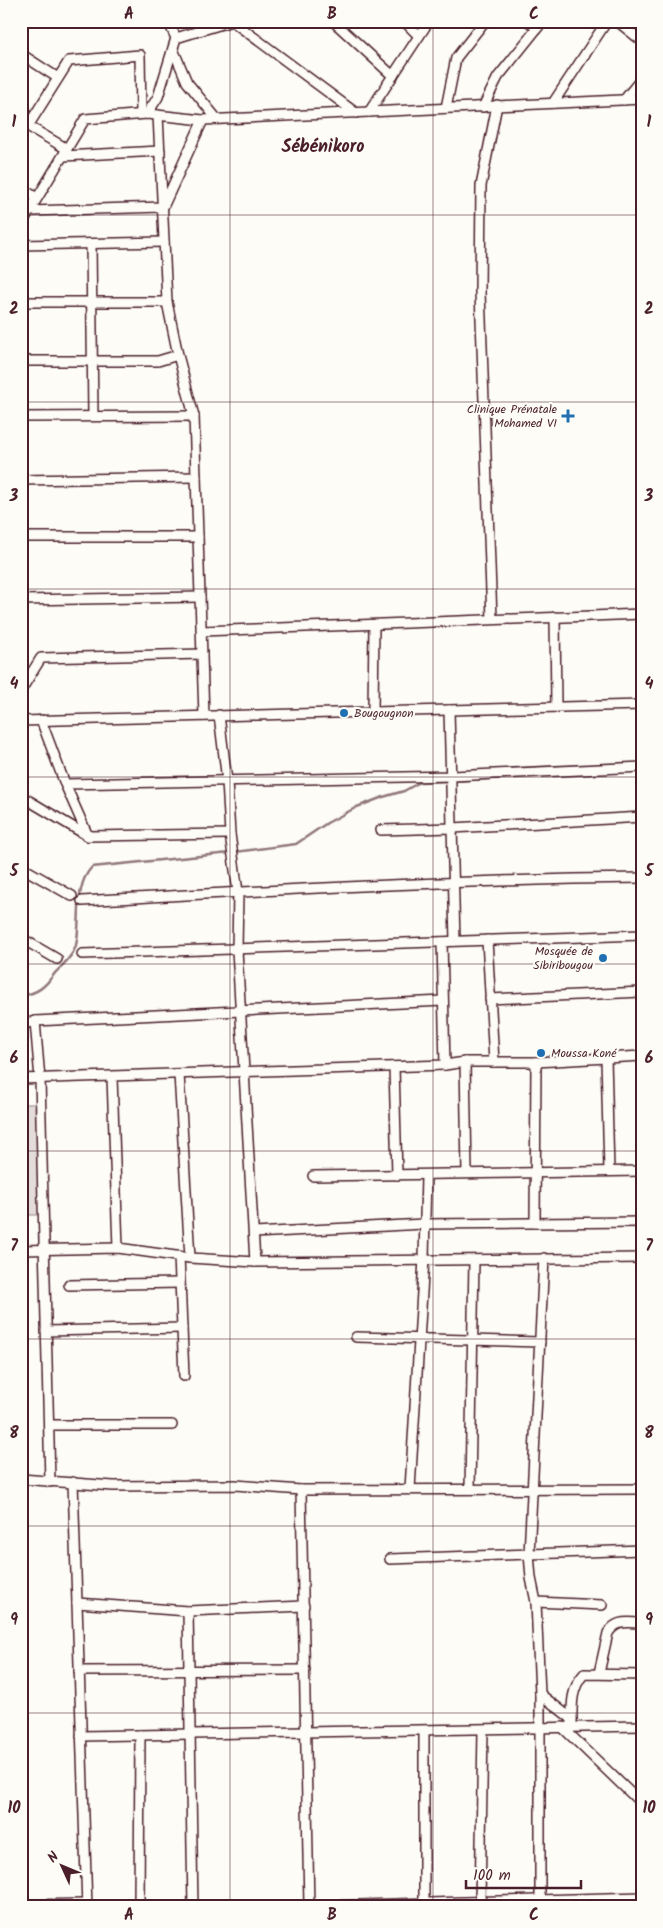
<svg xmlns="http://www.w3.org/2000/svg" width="663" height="1928" font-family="Kalam,sans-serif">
<rect width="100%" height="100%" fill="#fdfcf7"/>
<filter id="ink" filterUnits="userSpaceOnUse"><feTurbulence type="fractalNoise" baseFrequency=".02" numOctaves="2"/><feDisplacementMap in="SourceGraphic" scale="10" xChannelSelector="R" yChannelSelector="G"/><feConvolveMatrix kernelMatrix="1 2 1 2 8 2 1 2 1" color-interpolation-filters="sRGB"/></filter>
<g filter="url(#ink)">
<path fill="#e3dcda" stroke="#967e82" d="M21,1104H37L39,1215H21Z"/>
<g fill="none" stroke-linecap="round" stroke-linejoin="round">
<g stroke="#91777b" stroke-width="2.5">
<path d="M454,781L519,777"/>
<path d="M235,852L296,844L327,823L357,807L383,797L404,791L420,782L449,781"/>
<path d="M21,996C38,993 45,987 55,973C62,966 74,955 76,945C82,920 73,887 92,867L230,853"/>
</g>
<g stroke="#4a1f2b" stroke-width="12">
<g id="minor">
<path d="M168,21L176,38"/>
<path d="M232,21L356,113"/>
<path d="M333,21L393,76"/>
<path d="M404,21L419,36"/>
<path d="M528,21L537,28"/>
<path d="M617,21L642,41"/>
<path d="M173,49L187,82L217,119"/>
<path d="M21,54L58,78"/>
<path d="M624,100L642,78"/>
<path d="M553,103L607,21"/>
<path d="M483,107L498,77L543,21"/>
<path d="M446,108L456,58L485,21"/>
<path d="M369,112L429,21"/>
<path d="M147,114L158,97L176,38L232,21"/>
<path d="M158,115L167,302L178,355L194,416L204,716"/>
<path d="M21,122L67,149"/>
<path d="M28,126L69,61L140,55L141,114"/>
<path d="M63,156L160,151"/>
<path d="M21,188L37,198"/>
<path d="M30,211L163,207L203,120"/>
<path d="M21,225L85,119L147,114L203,120L642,99"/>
<path d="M91,244L93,416"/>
<path d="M21,245L164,242"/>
<path d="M21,302H167"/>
<path d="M21,361H158L178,355"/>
<path d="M21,417L194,416"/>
<path d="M21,480L196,477"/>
<path d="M21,537H198"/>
<path d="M21,600L200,597"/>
<path d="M555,617L556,707"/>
<path d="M492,619L480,292L481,186L497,105"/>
<path d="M202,631L642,614"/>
<path d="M21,690L41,658L202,654"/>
<path d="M449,710L455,941"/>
<path d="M373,712L374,625"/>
<path d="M219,715L227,781L230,834L238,892L237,950L255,1262"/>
<path d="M41,720L65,784L88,836"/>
<path d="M21,721L642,705"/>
<path d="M65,784L452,776L642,767"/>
<path d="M21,796L88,836L230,834"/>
<path d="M381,830L453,828L642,817"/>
<path d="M21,867L72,896"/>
<path d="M82,901C268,890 455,880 642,878"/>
<path d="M21,938L57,959"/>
<path d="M487,940L494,1062"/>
<path d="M442,942L445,1065"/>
<path d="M82,954L642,935"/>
<path d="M490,999L642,992"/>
<path d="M35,1021L40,1079L50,1482"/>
<path d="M21,1025L35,1021L443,1001"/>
<path d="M606,1058L609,1171"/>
<path d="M465,1062L467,1173"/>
<path d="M394,1067L397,1175"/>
<path d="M179,1074L190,1258"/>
<path d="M112,1077L118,1248"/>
<path d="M21,1079L445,1065L465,1062H536L642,1056"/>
<path d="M313,1176L642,1171"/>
<path d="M535,1223L536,1062"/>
<path d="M254,1233L424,1224L642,1222"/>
<path d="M21,1250L118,1248L190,1258L255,1262L642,1258"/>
<path d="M179,1256L184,1376"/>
<path d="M69,1285L180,1283"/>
<path d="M46,1331L182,1328"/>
<path d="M356,1337L540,1342"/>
<path d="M49,1425H172"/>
<path d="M21,1479L113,1486L235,1485L301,1490L642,1489"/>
<path d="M73,1482L87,1907"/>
<path d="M410,1489L424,1259L426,1175"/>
<path d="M470,1489L474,1260"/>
<path d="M301,1490L309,1907"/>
<path d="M390,1559L642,1550"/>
<path d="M536,1602L602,1605"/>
<path d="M77,1603L188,1611L304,1606"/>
<path d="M188,1611L193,1907"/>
<path d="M79,1671L305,1670"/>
<path d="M599,1673L608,1633C617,1619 627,1623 642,1623"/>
<path d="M540,1694L572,1719"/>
<path d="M562,1727L642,1804"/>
<path d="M572,1727C572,1708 570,1689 584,1674L642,1675"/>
<path d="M424,1731V1907"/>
<path d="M81,1736L642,1726"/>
<path d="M480,1902L483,1730"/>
<path d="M21,1905L87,1904"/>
<path d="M139,1907L140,1735"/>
<path d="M290,1907L642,1897"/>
<path d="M540,1907V1694L536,1602L531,1578L529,1554L544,1258"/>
</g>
</g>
<use href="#minor" stroke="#fdfcf7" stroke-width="9"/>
</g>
</g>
<path fill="none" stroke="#4a1f2b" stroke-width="1" stroke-opacity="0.55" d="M230,21V1907M433,21V1907M21,215H642M21,402H642M21,589H642M21,777H642M21,964H642M21,1151H642M21,1339H642M21,1526H642M21,1713H642"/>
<g fill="#1f6fb2" stroke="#fdfcf7" stroke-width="2">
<path d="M565.5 408.5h5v5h5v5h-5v5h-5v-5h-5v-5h5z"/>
<circle cx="344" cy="713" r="5"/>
<circle cx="603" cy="958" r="5"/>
<circle cx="541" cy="1053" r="5"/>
</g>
<g text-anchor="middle" stroke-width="4" stroke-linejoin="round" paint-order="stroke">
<g font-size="12" fill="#4a1f2b" stroke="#fdfcf7" text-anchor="end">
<text x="557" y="413">Clinique Prénatale<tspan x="557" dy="14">Mohamed VI</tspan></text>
<text x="354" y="717" text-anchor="start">Bougougnon</text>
<text x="593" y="955">Mosquée de<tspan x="593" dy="14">Sibiribougou</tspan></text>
<text x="551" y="1057" text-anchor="start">Moussa Koné</text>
</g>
<g font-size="18" font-weight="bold" fill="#4a1f2b" stroke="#fdfcf7">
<text x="323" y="152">Sébénikoro</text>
</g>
</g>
<rect width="663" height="1928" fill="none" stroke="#fdfcf7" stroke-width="55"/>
<g transform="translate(62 1866) rotate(314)" stroke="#fdfcf7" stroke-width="4" paint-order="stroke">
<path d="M0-4L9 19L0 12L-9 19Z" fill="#4a1f2b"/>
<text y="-8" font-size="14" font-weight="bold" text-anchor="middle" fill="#4a1f2b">N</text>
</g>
<path d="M466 1880v8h115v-8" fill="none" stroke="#4a1f2b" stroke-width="2.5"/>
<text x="473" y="1880" font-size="15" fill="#4a1f2b" stroke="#fdfcf7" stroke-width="4" paint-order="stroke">100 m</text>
<rect x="28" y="28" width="608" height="1872" fill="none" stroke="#4a1f2b" stroke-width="2"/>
<g font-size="16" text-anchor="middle" font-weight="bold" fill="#4a1f2b">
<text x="129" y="19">A</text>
<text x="332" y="19">B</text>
<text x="534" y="19">C</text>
<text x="14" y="127">1</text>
<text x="649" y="127">1</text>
<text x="14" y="314">2</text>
<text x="649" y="314">2</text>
<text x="14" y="501">3</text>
<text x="649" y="501">3</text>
<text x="14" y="689">4</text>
<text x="649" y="689">4</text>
<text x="14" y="876">5</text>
<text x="649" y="876">5</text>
<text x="14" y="1063">6</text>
<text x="649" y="1063">6</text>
<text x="14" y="1251">7</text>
<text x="649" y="1251">7</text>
<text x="14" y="1438">8</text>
<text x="649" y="1438">8</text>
<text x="14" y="1625">9</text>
<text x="649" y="1625">9</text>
<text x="14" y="1813">10</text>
<text x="649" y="1813">10</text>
<text x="129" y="1920">A</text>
<text x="332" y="1920">B</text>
<text x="534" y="1920">C</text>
</g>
</svg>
